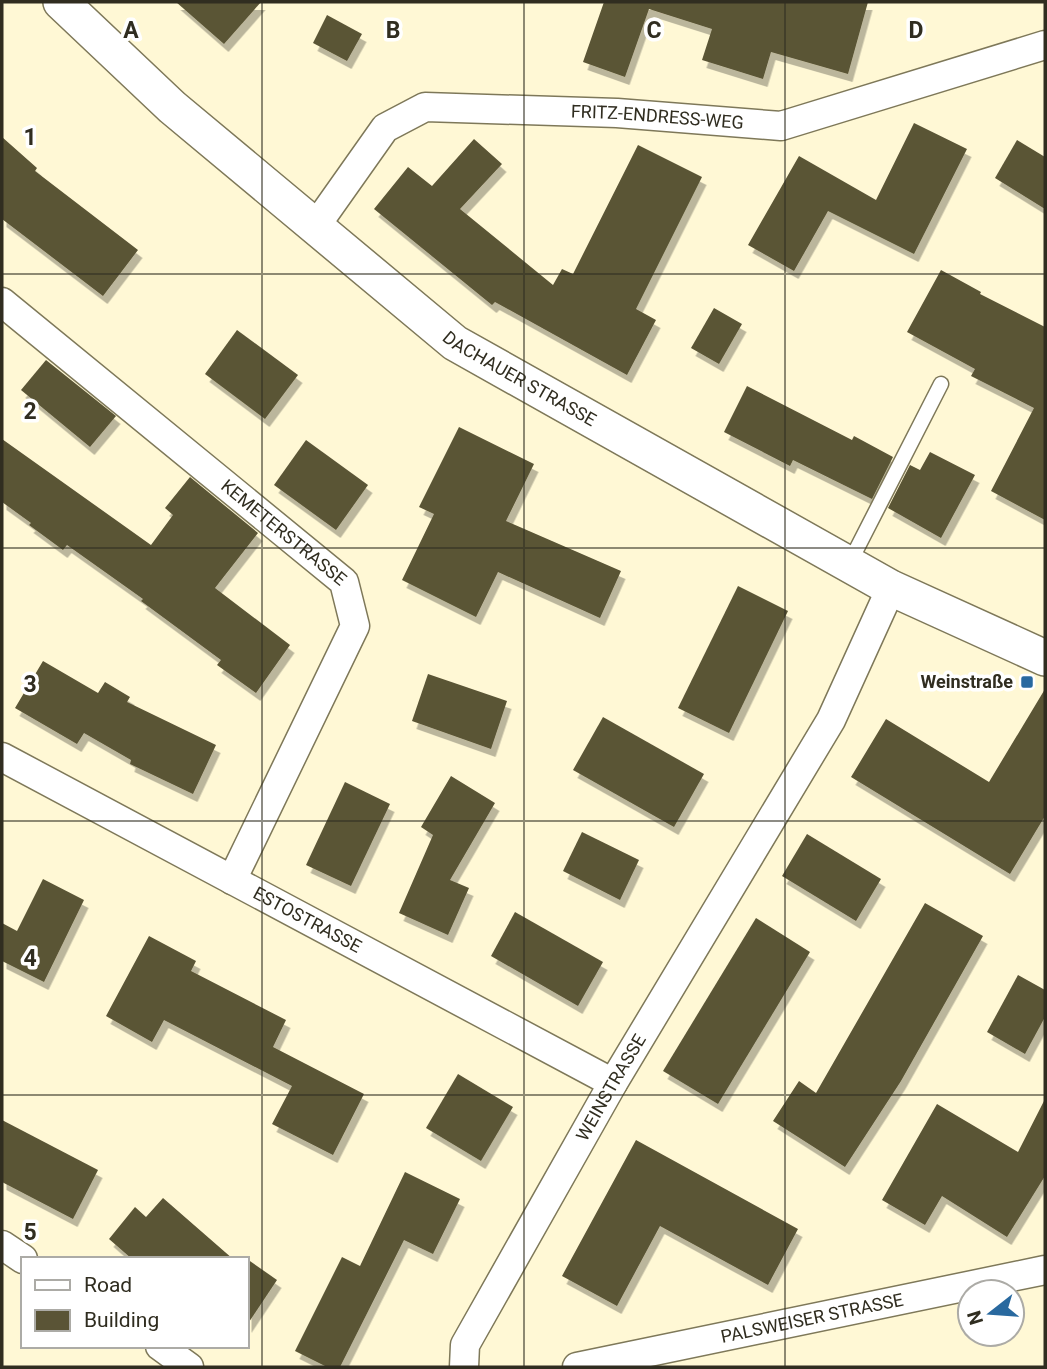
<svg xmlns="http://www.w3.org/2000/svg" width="1047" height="1369" font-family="Roboto,sans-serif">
<defs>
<filter id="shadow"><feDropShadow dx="4.5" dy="8" stdDeviation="0" flood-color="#0004"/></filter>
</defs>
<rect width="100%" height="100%" fill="#fff8d5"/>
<g fill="#5a5436" filter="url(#shadow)">
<path d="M176,2H261L224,44Z"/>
<path d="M604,2H868L848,74L771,52L763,79L702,60L712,29L649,9L625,77L583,62Z"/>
<path d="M327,15L362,34L347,61L313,43Z"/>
<path d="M914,123L967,149L914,254L828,211L794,271L748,245L799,156L876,200Z"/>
<path d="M2,137L37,168L35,171L138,250L103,296L2,219Z"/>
<path d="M474,139L502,164L460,209L553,285L562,269L573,274L638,145L702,177L636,309L656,320L627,375L495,302L492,305L374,209L408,167L432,186Z"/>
<path d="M1017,140L1045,157V209L995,178Z"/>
<path d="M941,270L981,292L980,294L1045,327V520L991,491L1034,408L971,376L975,369L907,332Z"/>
<path d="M714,308L742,324L719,364L691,348Z"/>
<path d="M237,330L298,375L265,419L205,374Z"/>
<path d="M46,360L116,416L90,447L21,390Z"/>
<path d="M747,386L852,440L854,436L893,457L872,499L793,460L790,466L724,432Z"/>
<path d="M459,427L534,464L506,521L621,571L600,618L498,572L476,617L402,580L434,514L419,507Z"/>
<path d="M2,439L151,545L173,515L165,508L190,477L258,533L215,588L290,645L256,693L217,665L221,660L141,601L143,599L67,545L63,550L29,525L31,523L2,502Z"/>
<path d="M306,440L368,485L336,530L274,485Z"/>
<path d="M930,452L975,475L941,538L888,508L910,465L920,470Z"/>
<path d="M738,586L788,611L729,733L678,708Z"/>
<path d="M43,661L98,693L105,682L130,697L127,702L216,745L193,794L130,764L131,760L84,733L77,744L15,708Z"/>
<path d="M428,674L507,701L491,749L412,721Z"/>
<path d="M1045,689V816L1010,874L851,777L886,719L989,782Z"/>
<path d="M603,717L704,774L674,827L573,770Z"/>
<path d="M451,776L495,803L450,880L469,888L448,935L399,913L433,835L421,827Z"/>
<path d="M345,782L390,804L351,886L306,865Z"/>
<path d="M582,832L639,860L620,900L563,871Z"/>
<path d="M807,834L881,879L856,921L782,876Z"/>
<path d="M43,879L84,900L44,982L2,961V923L17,931Z"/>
<path d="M925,903L983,936L901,1081L845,1167L773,1121L799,1081L816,1093Z"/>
<path d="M515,912L603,962L578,1006L491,956Z"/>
<path d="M756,918L810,952L718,1104L663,1071Z"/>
<path d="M149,936L196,961L191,971L286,1020L273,1047L364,1094L333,1155L272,1124L292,1086L164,1020L152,1042L106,1016Z"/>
<path d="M1018,975L1045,990V1017L1025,1054L987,1032Z"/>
<path d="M458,1074L513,1107L481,1161L426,1128Z"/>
<path d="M1045,1099V1176L1007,1237L942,1196L925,1225L882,1200L937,1104L1018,1152Z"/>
<path d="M2,1120L98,1170L73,1219L2,1182Z"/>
<path d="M636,1140L798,1229L768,1285L660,1226L617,1306L562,1276Z"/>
<path d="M405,1172L460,1199L433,1254L404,1240L340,1367H327L295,1351L342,1257L360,1266Z"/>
<path d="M163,1198L233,1259H132L109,1239L135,1207L146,1217Z"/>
<path d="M247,1259L277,1280L247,1325Z"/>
</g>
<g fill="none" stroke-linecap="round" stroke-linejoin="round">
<g stroke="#7e7859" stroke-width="17">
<path id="service" d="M849,564L941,384"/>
</g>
<g stroke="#7e7859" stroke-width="31">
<g id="minor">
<path id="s1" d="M315,227L385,128L425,107L617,113L781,126L1045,45"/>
<path id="s2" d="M2,302L344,582L355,626L232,880"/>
<path id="s3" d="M2,757L613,1083"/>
<path d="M2,1245L23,1259"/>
<path d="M160,1346L189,1367"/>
<path id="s4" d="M464,1367L465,1345L613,1083L831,720L891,588"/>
<path id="s5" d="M577,1367L1045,1270"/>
</g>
</g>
<g stroke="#7e7859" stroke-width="38">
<g id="tertiary">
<path id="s6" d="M61,2L172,107L455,343L891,588L1045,658"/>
</g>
</g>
<use href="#service" stroke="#fff" stroke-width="14"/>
<use href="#minor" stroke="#fff" stroke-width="28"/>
<use href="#tertiary" stroke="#fff" stroke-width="35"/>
</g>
<path fill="none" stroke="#302d20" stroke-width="2" stroke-opacity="0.55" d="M262,2V1367M524,2V1367M785,2V1367M2,274H1045M2,548H1045M2,821H1045M2,1095H1045"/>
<rect fill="#29699f" stroke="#fff" stroke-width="2.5" x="1020" y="675" width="14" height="14" rx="3.5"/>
<g text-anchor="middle" stroke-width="7" stroke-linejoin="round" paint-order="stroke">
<g font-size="18" fill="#302d20" stroke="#fff">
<text dy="6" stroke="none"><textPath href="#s1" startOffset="399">FRITZ-ENDRESS-WEG</textPath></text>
<text dy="6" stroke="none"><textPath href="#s6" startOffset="595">DACHAUER STRASSE</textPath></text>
<text dy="6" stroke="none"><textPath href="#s2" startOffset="364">KEMETERSTRASSE</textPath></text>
<text dy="6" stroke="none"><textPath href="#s3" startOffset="346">ESTOSTRASSE</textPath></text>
<text dy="6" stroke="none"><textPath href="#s4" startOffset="318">WEINSTRASSE</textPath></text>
<text dy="6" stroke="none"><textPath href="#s5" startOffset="240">PALSWEISER STRASSE</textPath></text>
</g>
<g font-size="18" font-weight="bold" fill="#302d20" stroke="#fff" text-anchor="end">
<text x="1013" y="688">Weinstraße</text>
</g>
</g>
<g font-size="23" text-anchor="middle" font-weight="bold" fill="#302d20" stroke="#fff" stroke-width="7" stroke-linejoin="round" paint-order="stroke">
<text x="131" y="38">A</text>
<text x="393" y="38">B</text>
<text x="654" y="38">C</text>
<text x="916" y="38">D</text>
<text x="30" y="145">1</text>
<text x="30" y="419">2</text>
<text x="30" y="692">3</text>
<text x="30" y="966">4</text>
<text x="30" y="1240">5</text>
</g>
<rect width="1047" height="1369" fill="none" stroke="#302d20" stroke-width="7"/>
<rect x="21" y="1257" width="228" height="91" fill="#ffffff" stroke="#acaba6" stroke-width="2"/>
<rect x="35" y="1280" width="35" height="10" fill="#ffffff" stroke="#acaba6" stroke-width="2"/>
<text x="84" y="1292" font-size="21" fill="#302d20">Road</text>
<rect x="35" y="1310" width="35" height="21" fill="#5a5436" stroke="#acaba6" stroke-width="2"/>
<text x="84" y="1327" font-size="21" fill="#302d20">Building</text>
<g transform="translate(991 1313) rotate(253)"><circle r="33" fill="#ffffff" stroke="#acaba6" stroke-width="2"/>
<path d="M0-5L12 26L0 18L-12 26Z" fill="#29699f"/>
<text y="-10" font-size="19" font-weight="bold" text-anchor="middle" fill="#302d20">N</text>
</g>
</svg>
